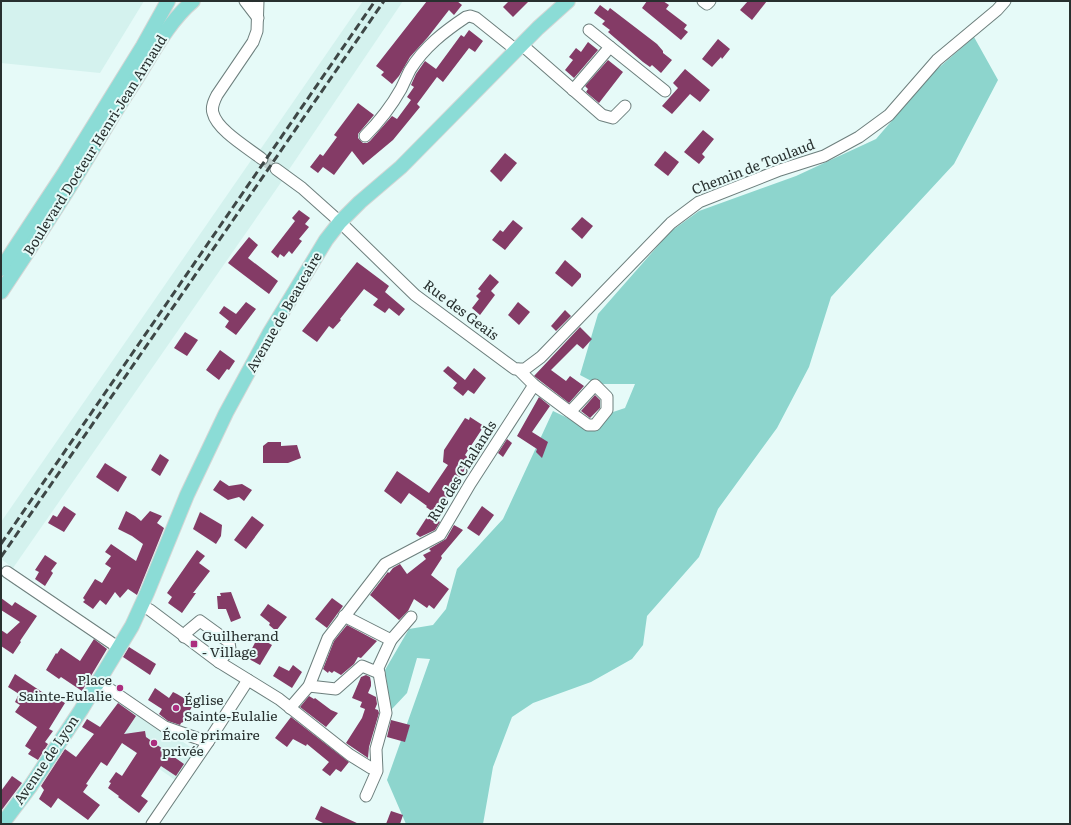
<svg xmlns="http://www.w3.org/2000/svg" width="1071" height="825" font-family="Literata,serif">
<rect width="100%" height="100%" fill="#e6faf8"/>
<g fill="#d4f2ee">
<path d="M1,1H144L100,73L1,63Z"/>
<path d="M363,1H403L288,171L260,150Z"/>
<path d="M252,159L282,181L13,568L1,559V522Z"/>
<path d="M121,699L199,753L178,782L109,734L105,721Z"/>
</g>
<path fill="#8dd5cd" d="M974,37L998,80L954,164L831,297L809,367L777,428L718,509L699,557L647,616L643,645L632,659L591,682L533,703L512,717L493,767L483,824H406L387,780L430,659L417,658L407,693L391,710L385,670L409,629L433,625L446,609L457,569L503,519L553,411L595,431L613,412L625,408L635,384H597L580,375L598,314L670,232L699,211L796,176L876,139L935,71Z"/>
<g fill="#843b66">
<path d="M427,1H457L462,5L454,15L449,10L428,37L410,57L399,76L392,84L381,75L384,72L376,66Z"/>
<path d="M509,1H529L513,17L503,7Z"/>
<path d="M647,1H663L669,5L666,9L687,25L684,29L688,32L681,40L642,8Z"/>
<path d="M748,1H767L752,20L740,10Z"/>
<path d="M600,5L608,11L610,8L657,44L663,51V53L672,60L661,73L652,65L650,67L643,62L608,32L610,30L602,24L605,21L594,13Z"/>
<path d="M469,30L483,41L475,52L469,48L443,82L437,77L417,104L420,107L393,140L363,165L352,151L334,175L323,167L318,173L310,167L320,154L323,156L337,137L334,135L358,103L374,115L358,134V138L363,143H367L370,141L392,116L397,119L411,100L407,97L414,87L411,85L416,74L425,61L436,69L461,35L464,37Z"/>
<path d="M718,39L730,49L722,59L721,57L712,67L702,59Z"/>
<path d="M588,42L598,50L574,78L565,70L573,60L569,57L576,48L581,52Z"/>
<path d="M608,60L623,72L599,103L586,92L588,89L585,86Z"/>
<path d="M685,69L710,90L700,102L690,94L672,114L662,106L678,88L673,83Z"/>
<path d="M703,130L714,139L702,154L705,157L699,164L684,152Z"/>
<path d="M665,151L679,162L668,176L654,165Z"/>
<path d="M505,153L517,163L501,182L490,171Z"/>
<path d="M299,210L310,218L305,224L309,227L299,239L302,241L292,254L289,251L284,257L280,254L278,258L271,252L295,221L292,218Z"/>
<path d="M582,217L593,226L582,239L571,229Z"/>
<path d="M513,220L523,228L505,250L492,240L500,230L503,232Z"/>
<path d="M249,237L258,245L248,258L278,281L269,294L228,263Z"/>
<path d="M565,260L581,274V277L572,287L555,273Z"/>
<path d="M357,262L389,286L385,292L405,309L399,316L389,308L385,313L373,305L378,299L364,289L340,319L341,320L333,329L329,326L317,342L302,331Z"/>
<path d="M490,274L499,282L491,291L495,295L480,315L472,308L479,299L476,296L481,291L478,289Z"/>
<path d="M246,302L256,309L236,335L225,327L229,321L219,313L224,306L236,314Z"/>
<path d="M518,302L530,312L519,325L508,315Z"/>
<path d="M565,310L571,316L556,331L551,326Z"/>
<path d="M580,327L592,339L583,349L577,344L551,370L566,381L570,376L584,386L569,403L534,376Z"/>
<path d="M185,332L198,340L187,356L174,348Z"/>
<path d="M220,350L235,361L229,370L227,369L219,380L206,370Z"/>
<path d="M448,366L465,380L474,368L486,378L474,394L468,390L463,396L453,388L457,383L443,371Z"/>
<path d="M595,395L600,400V408L590,418L581,411Z"/>
<path d="M539,397L550,406L532,432L548,442L542,458L536,452L537,449L517,436Z"/>
<path d="M470,417L484,426L465,455L471,460L436,514L426,507L427,506L409,493L401,504L384,491L397,471L429,493L448,465L443,462L444,450L465,418L469,420Z"/>
<path d="M507,439L512,443L503,457L498,453Z"/>
<path d="M268,442H281V446L297,445L301,458L288,463H263V446Z"/>
<path d="M160,454L169,460L160,476L151,470Z"/>
<path d="M105,463L127,477L118,492L96,477Z"/>
<path d="M220,480L229,486L242,484L252,490L244,501L239,497L228,500L213,490Z"/>
<path d="M64,506L76,514L64,532L48,523L53,515L57,517Z"/>
<path d="M482,506L494,515L479,536L467,528Z"/>
<path d="M126,511L135,516L141,521L150,511L162,516L157,523L164,528L137,595L128,589L120,598L115,592L106,605L100,600L93,609L83,602L85,600L83,598L95,579L102,583L111,568L105,564L111,556L105,552L111,544L136,561L143,544L132,536L118,529Z"/>
<path d="M200,512L222,525L221,536L216,544L193,529Z"/>
<path d="M429,514L440,522L435,530L420,537L416,534Z"/>
<path d="M252,516L264,525L246,549L234,540Z"/>
<path d="M454,525L463,530L441,556L442,558L431,575L449,589L434,609L429,605L427,608L414,599L408,611L399,620L370,595L388,572L389,573L393,568L400,564L407,574L426,559L423,555L431,551L429,549L446,539Z"/>
<path d="M197,550L205,556L199,563L210,571L193,593H196L182,613L168,603L172,597L167,593Z"/>
<path d="M45,555L57,563L51,571L53,573L45,586L35,579L39,572L35,570Z"/>
<path d="M231,592L241,618L231,622L226,609H218L217,596H221L220,593Z"/>
<path d="M1,598L12,606L15,602L37,616L20,641L21,642L13,654L1,646V630L7,634L20,622L1,610Z"/>
<path d="M332,598L343,606L327,628L315,619Z"/>
<path d="M268,604L287,617L276,631L269,625L270,623L260,615Z"/>
<path d="M347,625L377,641L361,658L358,657L354,664L341,675L334,671L332,673L329,671L328,673L323,669L334,641Z"/>
<path d="M258,637L272,645L260,665L247,658Z"/>
<path d="M94,639L107,649L82,691L61,677L59,679L46,670L56,653L57,654L61,648L80,661Z"/>
<path d="M129,647L156,664L150,675L123,657Z"/>
<path d="M293,665L302,672L292,688L273,676L279,666L289,671Z"/>
<path d="M15,674L54,700L56,698L65,703L49,729L53,731L45,742L48,744L38,760L28,754L31,750L25,746L37,727L15,712L20,705L15,702L19,694L8,687Z"/>
<path d="M366,675L370,677L371,682V686L368,693L376,697L377,704L375,709L378,710L379,713L369,747L368,758L346,743L362,718L365,709L360,707L362,702L352,698L361,677Z"/>
<path d="M155,688L169,698L173,692L177,694L194,704L190,710V717L188,720L181,723L180,725L168,721L159,714L162,709L148,700Z"/>
<path d="M309,696L314,699L315,698L331,710L338,713L326,727L300,707Z"/>
<path d="M118,703L136,716L124,734L145,731L146,737L184,764L176,776L161,766L141,796L148,801L139,813L118,797L119,796L108,788L111,783L109,782L116,772L122,776L137,753L122,743L107,766L101,762L86,784L88,785L83,792L100,805L88,820L58,798L51,808L39,799L44,790L41,786L65,749L76,757L94,734L82,727L87,719L100,727Z"/>
<path d="M291,717L349,762L341,772L336,769L330,776L322,770L329,762L307,744L306,746L293,739L287,747L275,738Z"/>
<path d="M391,720L410,725L405,742L387,737Z"/>
<path d="M12,776L22,783L1,811V791Z"/>
<path d="M321,806L335,813L359,824H325L315,819Z"/>
<path d="M391,811L403,815L400,824H386Z"/>
</g>
<g fill="none" stroke-linecap="round" stroke-linejoin="round">
<path stroke="#c0d2d0" stroke-width="11" stroke-dasharray="11 5.5" stroke-linecap="butt" d="M262,159L276,169"/>
<g stroke="#6d7f7d" stroke-width="13">
<g id="minor">
<path d="M245,1L258,18"/>
<path d="M258,1L257,31L253,42L217,95C214,101 211,107 213,113C217,130 248,148 262,159"/>
<path d="M703,1L707,4L710,1"/>
<path d="M589,30L665,91"/>
<path d="M522,45L602,115L613,118L625,106"/>
<path d="M573,90L610,47"/>
<path d="M365,136C378,123 392,105 401,89C404,83 407,76 410,70C424,47 445,31 466,17L470,16L476,18L516,50"/>
<path d="M276,169L302,188L340,222L415,295L515,369H525L541,357L671,223L699,202L780,170L824,156L859,137L889,115L937,60L997,10L1005,1"/>
<path d="M518,369L534,385L570,412L595,385L607,397V410L595,425H588L570,412"/>
<path d="M7,572L119,648"/>
<path d="M142,606L150,610L219,662L279,699L350,755L371,768H376"/>
<path d="M344,616L391,640"/>
<path d="M184,637L188,631L200,621L229,642L230,649L219,662"/>
<path d="M98,681L165,727L208,742"/>
<path d="M309,686L336,689L362,666L379,673L378,668L391,640L411,617"/>
<path d="M290,708L309,686L328,638L385,564L440,535L470,484L534,385"/>
<path d="M366,796L377,771L376,749L386,713L379,673"/>
<path d="M152,824L208,742L248,680"/>
</g>
</g>
<g stroke="#d4d6d5" stroke-width="16">
<g id="major">
<path d="M1,269L65,172L143,46L168,1"/>
<path d="M1,292C28,251 55,211 80,170C98,141 114,112 133,84C151,56 168,22 193,1"/>
<path d="M2,824L30,787L81,710L132,626L147,593L187,495L226,413L269,334L326,240L340,222L360,202L401,167L538,28L568,1"/>
</g>
</g>
<use href="#minor" stroke="#fff" stroke-width="11"/>
<use href="#major" stroke="#8bdcd6" stroke-width="14"/>
<g stroke="#3e4746" stroke-width="3" stroke-dasharray="8 4" stroke-linecap="butt">
<path d="M1,544L375,1"/>
<path d="M1,557L384,1"/>
</g>
</g>
<g fill="#ab2e7e" stroke="#e6faf8" stroke-width="1.5">
<rect x="190" y="640" width="8" height="8" rx="2"/>
<circle cx="120" cy="688" r="4"/>
<circle cx="176" cy="708" r="4"/>
<circle cx="154" cy="743" r="4"/>
</g>
<g text-anchor="middle" stroke-width="4" stroke-linejoin="round" paint-order="stroke">
<g font-size="14" fill="#28302f" stroke="#e6faf8">
<text transform="translate(95 145) rotate(-58)" y="5">Boulevard Docteur Henri-Jean Arnaud</text>
<text transform="translate(753 167) rotate(-21)" y="5">Chemin de Toulaud</text>
<text transform="translate(461 310) rotate(37)" y="5">Rue des Geais</text>
<text transform="translate(284 312) rotate(-60)" y="5">Avenue de Beaucaire</text>
<text transform="translate(462 471) rotate(-58)" y="5">Rue des Chalands</text>
<text transform="translate(46 760) rotate(-56)" y="5">Avenue de Lyon</text>
</g>
<g font-size="14" fill="#28302f" stroke="#e6faf8" text-anchor="start">
<text x="202" y="641">Guilherand<tspan x="202" dy="16">- Village</tspan></text>
<text x="112" y="685" text-anchor="end">Place<tspan x="112" dy="16">Sainte-Eulalie</tspan></text>
<text x="184" y="705">Église<tspan x="184" dy="16">Sainte-Eulalie</tspan></text>
<text x="162" y="740">École primaire<tspan x="162" dy="16">privée</tspan></text>
</g>
</g>
<rect width="1071" height="825" fill="none" stroke="#28302f" stroke-width="4"/>
</svg>
